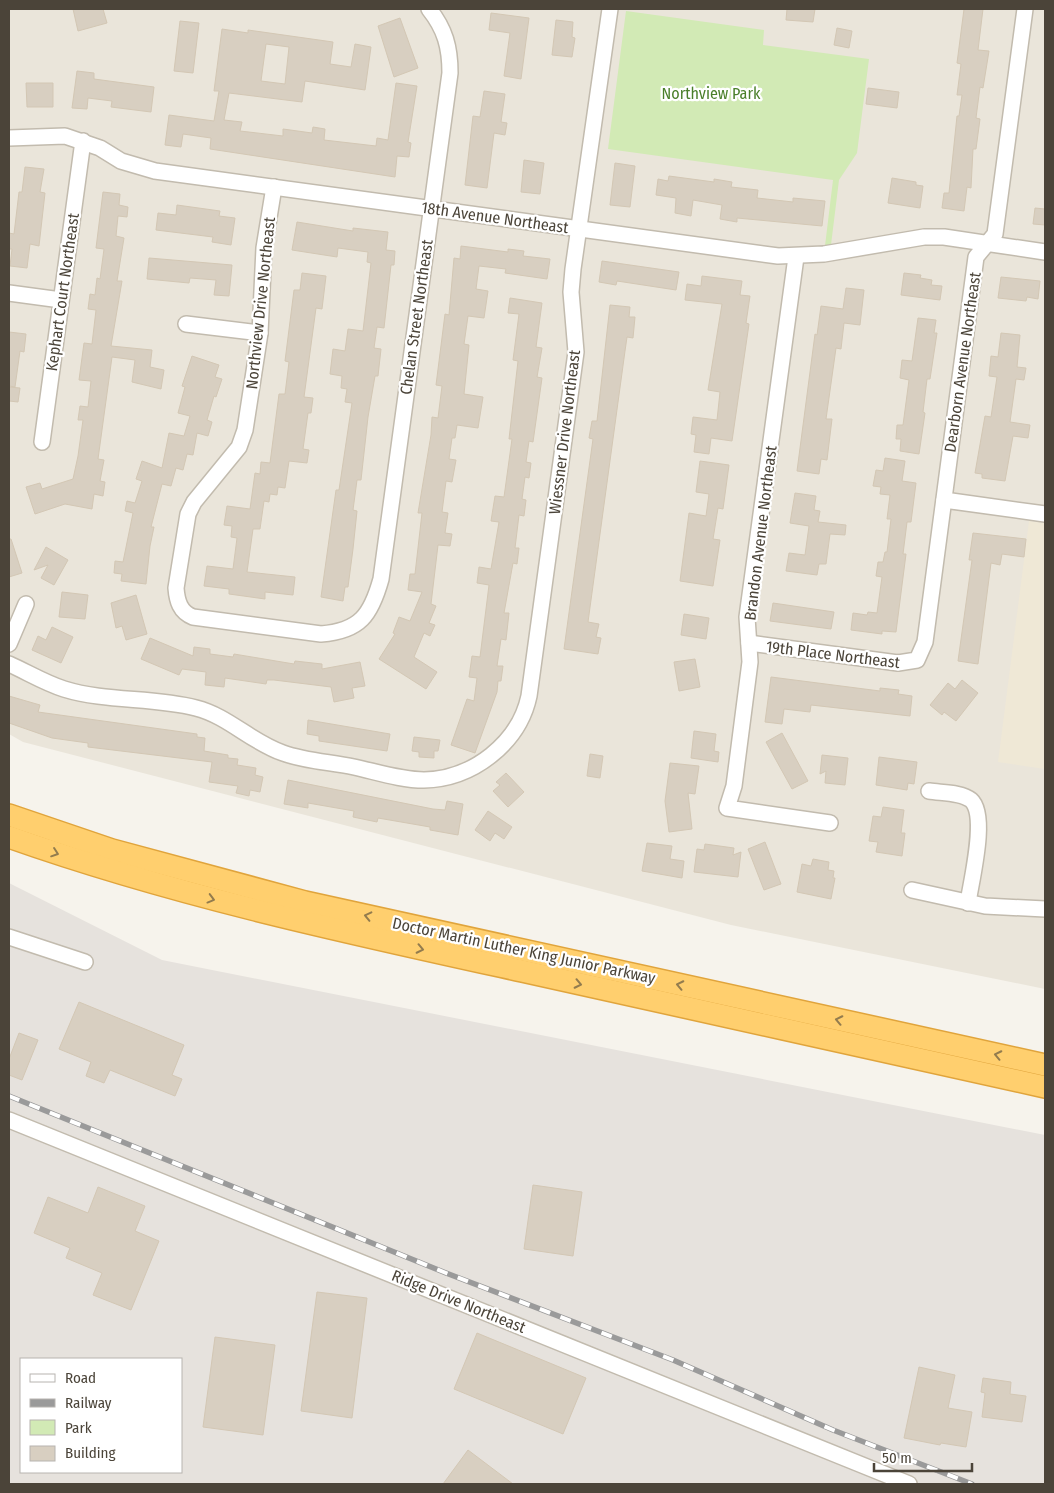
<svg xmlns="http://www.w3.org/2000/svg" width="1054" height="1493" font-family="'Fira Sans Condensed',sans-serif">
<rect width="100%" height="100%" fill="#f6f3ec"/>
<path fill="#eae5da" d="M9,9H1045V989L731,925L23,742L9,734Z"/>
<path fill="#e6e2dd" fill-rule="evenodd" d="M9,883L162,960L1045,1135V1484H9ZM21,1359H181V1472H21Z"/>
<path fill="#efe8d6" d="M1029,521L1045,523V769L998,762Z"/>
<path fill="#d2eab5" d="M626,11L764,30L763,45L869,59L857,153L839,180L830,253L824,254L833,180L608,149Z"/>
<g fill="#d8cfc1" stroke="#d3c7b4" fill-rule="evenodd">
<path d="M73,9H103L107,23L78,31Z"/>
<path d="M787,9H815L813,22L786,20Z"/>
<path d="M964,9H983L978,50L989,51L983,88L980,87L976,118L980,119L976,149H973L971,188L967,187L964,211L942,208L944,193H949L957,116H959L962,95H957L961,64L957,63Z"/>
<path d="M491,13L529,18L521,79L504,76L510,33L489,30Z"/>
<path d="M400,18L418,68L394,77L378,26Z"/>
<path d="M556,20L573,22L572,37L575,38L572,57L552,55Z"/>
<path d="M180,21L199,23L193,73L174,71Z"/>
<path d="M837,28L852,31L849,48L834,45Z"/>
<path d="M222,29L248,33V30L333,42L330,64L351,67L355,44L371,47L365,90L305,81L302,102L229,93L224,120L242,122L240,131L283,136V129L312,133L313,127L325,129L324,140L376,146L377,138L388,140L396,83L417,86L408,142L411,143L409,157L397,156L395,177L210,149L211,138L183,134L181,147L165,145L169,115L214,121L219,91H214ZM266,44L289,47L285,84L261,81Z"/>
<path d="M77,71L94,73V79L154,87L151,112L111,107L112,101L88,98L87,109L72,108Z"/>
<path d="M26,83H53V107H27Z"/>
<path d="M868,88L899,92L897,108L866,104Z"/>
<path d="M484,91L505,94L501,122L507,123L505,135L494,133L487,188L465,185L473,116L480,117Z"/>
<path d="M524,160L544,163L540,194L521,192Z"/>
<path d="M615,163L635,166L630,207L610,205Z"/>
<path d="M25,167L44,169L40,192L45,193L39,246L30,244L27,268L10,266L12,249H9V233L14,234L19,192H22Z"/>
<path d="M669,176L714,182V179L732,182L731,187L758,190L757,198L793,202V198L825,201L822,226L737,218V222L720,219L722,205L693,200L691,216L675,213L676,198L656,195L658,179L668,181Z"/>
<path d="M892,178L916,182V185L923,186L920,208L888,203Z"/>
<path d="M103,192L120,194L119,205L128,207L127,217L118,216L116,236L124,238L117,281H122L111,346L152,350L150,367L164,370L161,389L132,382L135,360L112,357L98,459L104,460L100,481L105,482L103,496L94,494L92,509L65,504L35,514L26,487L40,483L42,489L73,479L78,456L83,420H78L80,406L88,407L91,381L79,380L84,343L92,344L96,310L88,309L90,294L95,295L97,278L100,279L104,249L96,248Z"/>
<path d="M177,205L220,211L219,216L235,218L231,245L212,242L213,237L156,230L158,213L176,215Z"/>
<path d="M1035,208L1045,209V225L1033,224Z"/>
<path d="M297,222L353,231V228L388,232L386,250L395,251L394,265H391L384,328L377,327L374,348L381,349L378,376H375L368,417L361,480H357L353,510L357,511L353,549L348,587H345L343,601L321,597L336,490H339L352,403L345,402L347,389L341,388L342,376L330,374L333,349L345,351L348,329L363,331L371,263L367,262L368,252L338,248L337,257L292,250Z"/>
<path d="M461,246L508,252V249L524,251L523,256L550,259L547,279L505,273L506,269L479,266L476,289L488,291L484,318L468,316L464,344L469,345L464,394L483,397L478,428L457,425L455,438H452L449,459L456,460L452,482L446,481L442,512L448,513L445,533L452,534L450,546L438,545L431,604L436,606L429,623L435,625L430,636L424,633L414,657L437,672L426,689L379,659L395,634L393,633L399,617L410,621L422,592L408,590L410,574H415L422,513H418L431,435L432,417L438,418L442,386L436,385L445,314L449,315L454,258L460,259Z"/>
<path d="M149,258L232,265L229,296L214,295L216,280L190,278L189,283L147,279Z"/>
<path d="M602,261L679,272L676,290L617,281L616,285L599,282Z"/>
<path d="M302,273L326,276L322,309L316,308L304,397L313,398L311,413H308L303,449L309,450L307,463L289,461L285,488L278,487L277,495L270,494L269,502L264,501L260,529H253L247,572L295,577L293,595L265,592V599L229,594V589L204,586L207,566L233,569L237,538L231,537L232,526L224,525L227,506L250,509L255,473L260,474L261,462L270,463L279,394H285L289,362L285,361L294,290H300Z"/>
<path d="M904,273L921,275L920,278L932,280L931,285L942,286L940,300L901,295Z"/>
<path d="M702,276L742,281L740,295L750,296L746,323L749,324L732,441L711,438L709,454L694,452L696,435L691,434L693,417L717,420L720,392L708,390L722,304L685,300L687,284L701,286Z"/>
<path d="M1001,277L1040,281L1038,299L1027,297L1026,301L998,298Z"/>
<path d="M846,288L864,290L860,325L844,323L841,349L836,348L826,419H832L827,460L821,459L819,474L797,471L815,334L817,335L821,306L843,309Z"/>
<path d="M510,298L542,303L536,347L542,348L537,377L542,378L533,442L529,441L526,462L531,463L529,478L525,477L522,499L526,500L524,516L519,515L515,548H519L517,564L513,563L504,613H509L506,640L501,639L497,666H503L501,681H498L497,692L475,753L451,745L467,699L474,701L477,678L469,677L472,656L480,657L489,585L477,583L479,567L491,569L499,522L491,521L495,496L504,497L512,439H509L518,361L513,360L519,314L508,313Z"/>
<path d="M610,305L630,307L629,317H635L633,338L627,337L625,351L588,622L599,624L596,637L601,638L598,654L564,649L593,439L589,438L592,421H597Z"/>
<path d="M918,318L936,320L934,333H937L930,379H927L923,412L925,413L919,454L900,451L901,439H896L897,425H903L909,380L900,378L902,360L912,361Z"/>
<path d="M9,332L26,334L24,352L20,351L15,387L9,386Z"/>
<path d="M1001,333L1020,335L1017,367L1026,368L1024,380L1016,379L1010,422L1030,425L1028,438L1013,436L1005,481L982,478V474L975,473L985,416L991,417L997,377L989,376L991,356L998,357Z"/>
<path d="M192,356L219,365L215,377L222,379L216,397L214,396L207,420L212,422L208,436L197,433L193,455L187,454L183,470L176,468L171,486L162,484L151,527H154L150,546L146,584L121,581L122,574L114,573L115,561L123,562L133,513L125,511L127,501L135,503L142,481L136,479L142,461L162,468L169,433L184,436L190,416L178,413L185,387L182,386Z"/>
<path d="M9,387L20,388L18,402L9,401Z"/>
<path d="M885,458L905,461L902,481L916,483L911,522H907L903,554H906L896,632L882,631V634L851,630L853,613L867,615L868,612L877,613L882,577L876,576L878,562H883L885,552H887L891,519H887L890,495L880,494L881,487L873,486L876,470L883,471Z"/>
<path d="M700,461L729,465L723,509L718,508L713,539L720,540L713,586L680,581L689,513L706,516L709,494L696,492Z"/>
<path d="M795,493L816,496L814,510L820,511L818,522L846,525L845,535L830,534L826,564H819L817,575L786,571L789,553L805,555L809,526L790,523Z"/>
<path d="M973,533L1026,539L1024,557L1002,554L1000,565L991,563L978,664L958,661L972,560H969Z"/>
<path d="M9,539H11L22,573L9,577Z"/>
<path d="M46,547L68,560L54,585L41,578L48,565L34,570Z"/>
<path d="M62,592L88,595L85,619L59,617Z"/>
<path d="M136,595L147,634L126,640L122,626L116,628L111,603Z"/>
<path d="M773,603L834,612L831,629L770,621Z"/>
<path d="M684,614L709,618L706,639L681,635Z"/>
<path d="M52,627L73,637L61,663L32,650L38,636L46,640Z"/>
<path d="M150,638L193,656L194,647L210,649V654L233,657L234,654L294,664L295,661L322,664V669L360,662L365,686L352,688L354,698L334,702L331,687L274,680H267L266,684L225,678L224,687L205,685L206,672L182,669L179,675L141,659Z"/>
<path d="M695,659L700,687L679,691L674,662Z"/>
<path d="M771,677L880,691V688L899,690L898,694L912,696L910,716L811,705L810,712L784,709L782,724L765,722Z"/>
<path d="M962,680L978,693L956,721L944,712L942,715L930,705L948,683L955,689Z"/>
<path d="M9,696L40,705L38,712L197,734V737L205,738L204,751L228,755V758L238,759L237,765L256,768L255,775L263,777L260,792L250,790L249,796L236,793L238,786L209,782L212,762L88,747V743L52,738L9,723Z"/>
<path d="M308,720L390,734L387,751L319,741V736L307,734Z"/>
<path d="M694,731L716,734L714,751L719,752L718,762L691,758Z"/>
<path d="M782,733L808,781L792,789L766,742Z"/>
<path d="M414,737L440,740L438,751H434V758L419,757V752L412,751Z"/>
<path d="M590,754L603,756L600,778L587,776Z"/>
<path d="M822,755L848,758L845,785L825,783L826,771L820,774Z"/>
<path d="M879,757L917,762L914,784L908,783L907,790L876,785Z"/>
<path d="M670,763L699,766L695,794L688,793L692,829L669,832L665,801Z"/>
<path d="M506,773L524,792L508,807L493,791L500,785L496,782Z"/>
<path d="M288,780L433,809L445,810L447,801L463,804L458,835L430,830V827L378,818L377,822L353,817L354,811L308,803V808L284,804Z"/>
<path d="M883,807L904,810L901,833H905L902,856L876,852L878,842L869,841L873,816L881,817Z"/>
<path d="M488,811L512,827L504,839L495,833L490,841L475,830Z"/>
<path d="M765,842L781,884L764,890L748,849Z"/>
<path d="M647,843L672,846L670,859L684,861L682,878L642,871Z"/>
<path d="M705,844L734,848L733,855L741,852L738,877L694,872L697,849L704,850Z"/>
<path d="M813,859L829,862L828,870L834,871L833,878H835L831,899L797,892L802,864L811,866Z"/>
<path d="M79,1002L184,1045L172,1075L182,1079L175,1096L110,1070L104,1083L86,1076L91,1062L59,1049Z"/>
<path d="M19,1033L38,1040L22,1080L9,1075V1059Z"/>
<path d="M533,1185L582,1192L573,1256L524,1249Z"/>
<path d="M98,1187L145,1206L135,1231L159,1241L131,1310L93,1295L102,1273L66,1258L70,1248L34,1233L48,1197L88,1213Z"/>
<path d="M317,1292L367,1298L352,1418L301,1411Z"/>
<path d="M477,1333L586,1378L563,1434L454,1389Z"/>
<path d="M215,1337L275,1345L263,1435L203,1427Z"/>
<path d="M919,1367L955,1375L948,1408L972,1412L966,1447L941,1443L940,1445L904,1438Z"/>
<path d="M983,1378L1011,1382L1010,1394L1026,1396L1022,1422L982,1417L985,1393L981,1392Z"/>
<path d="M468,1450L513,1484H443Z"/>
</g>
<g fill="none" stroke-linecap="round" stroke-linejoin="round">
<g stroke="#c2bbae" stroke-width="18">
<g id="minor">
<path d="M9,138L65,136L100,148L121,161L155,171L778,256L824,254L924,237H944L1045,252"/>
<path d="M274,187L264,248L260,333L245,430L239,447L194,502L188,514L176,588C177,601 180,612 193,617L321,634C360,631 371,615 381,579L450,73C450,47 445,29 429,9"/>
<path d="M796,257L747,617L750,662L734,786L727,808L830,823"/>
<path d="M9,293L61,300"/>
<path d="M186,324L260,333"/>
<path d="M42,442L83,141"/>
<path d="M944,500L1045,514"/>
<path d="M749,643L898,663L917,660L925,642L976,257L995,234L1025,9"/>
<path d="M9,644L26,604"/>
<path d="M9,664C27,672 45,683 64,689C106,702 153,697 196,708C228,716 251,742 283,753C305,761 330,762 354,767C377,772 401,780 424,780C473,779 519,743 529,696L576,352L571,292L573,269L610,9"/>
<path d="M929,791C942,793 961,792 971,800C988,815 971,881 968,903"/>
<path d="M912,890L985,906L1045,909"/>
<path d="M9,937L85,962"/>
<path d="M9,1120L909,1484"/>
</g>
</g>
<g stroke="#e0a43c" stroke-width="24">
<g id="highway">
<path d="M9,815L112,850L305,902L1045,1065"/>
<path d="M9,837C176,896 349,933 522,971C696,1010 871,1048 1045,1087"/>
</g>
</g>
<use href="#minor" stroke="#fff" stroke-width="15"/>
<use href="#highway" stroke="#ffcf6e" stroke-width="21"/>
<g stroke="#9a9a9a" stroke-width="5.5">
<path id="rail" d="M9,1096L446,1273L673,1360L833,1430L972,1484"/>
</g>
<use href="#rail" stroke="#fff" stroke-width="4" stroke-dasharray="11" stroke-linecap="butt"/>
</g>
<defs><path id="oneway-chevron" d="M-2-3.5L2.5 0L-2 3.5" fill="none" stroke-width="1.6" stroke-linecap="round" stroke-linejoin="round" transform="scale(1.25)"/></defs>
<g stroke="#937c4e">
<use href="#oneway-chevron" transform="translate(55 853) rotate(19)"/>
<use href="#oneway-chevron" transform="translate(211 899) rotate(15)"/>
<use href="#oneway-chevron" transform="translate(368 916) rotate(-167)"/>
<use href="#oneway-chevron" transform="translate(420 949) rotate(12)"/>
<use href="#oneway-chevron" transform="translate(578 984) rotate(12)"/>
<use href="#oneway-chevron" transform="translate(680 985) rotate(-168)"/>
<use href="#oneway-chevron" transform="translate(839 1020) rotate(-168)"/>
<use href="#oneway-chevron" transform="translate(998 1055) rotate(-168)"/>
</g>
<g text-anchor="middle" stroke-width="4.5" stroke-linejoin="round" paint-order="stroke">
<g font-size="16" fill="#4a7f2a" stroke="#fff">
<text x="711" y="99">Northview Park</text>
</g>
<g font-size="16" fill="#4b4439" stroke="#fff">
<text transform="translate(495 217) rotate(8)" y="6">18th Avenue Northeast</text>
<text transform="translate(62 292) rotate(-82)" y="6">Kephart Court Northeast</text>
<text transform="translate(260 303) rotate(-84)" y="6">Northview Drive Northeast</text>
<text transform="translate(416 317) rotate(-82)" y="6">Chelan Street Northeast</text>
<text transform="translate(962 362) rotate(-82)" y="6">Dearborn Avenue Northeast</text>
<text transform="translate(564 432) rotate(-83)" y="6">Wiessner Drive Northeast</text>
<text transform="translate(760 533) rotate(-83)" y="6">Brandon Avenue Northeast</text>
<text transform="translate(833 654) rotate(7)" y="6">19th Place Northeast</text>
<text transform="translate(524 950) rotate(12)" y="6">Doctor Martin Luther King Junior Parkway</text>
<text transform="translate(459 1301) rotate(22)" y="6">Ridge Drive Northeast</text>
</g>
</g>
<rect width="1054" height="1493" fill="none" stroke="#4b4439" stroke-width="20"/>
<rect x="20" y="1358" width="162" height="115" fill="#ffffff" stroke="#b7b4b0"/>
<rect x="30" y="1374" width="25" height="8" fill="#ffffff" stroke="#b7b4b0"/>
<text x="65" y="1383" font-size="15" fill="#4b4439">Road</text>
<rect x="30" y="1399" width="25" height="8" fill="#9a9a9a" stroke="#b7b4b0"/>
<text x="65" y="1408" font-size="15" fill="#4b4439">Railway</text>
<rect x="30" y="1420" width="25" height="15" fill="#d2eab5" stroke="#b7b4b0"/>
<text x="65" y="1433" font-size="15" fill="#4b4439">Park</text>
<rect x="30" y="1446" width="25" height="15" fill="#d8cfc1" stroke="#b7b4b0"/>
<text x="65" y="1458" font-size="15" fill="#4b4439">Building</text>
<path d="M874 1463v8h98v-8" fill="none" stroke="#4b4439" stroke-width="2.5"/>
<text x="882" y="1463" font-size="15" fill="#4b4439" stroke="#ffffff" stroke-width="4" paint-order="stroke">50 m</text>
</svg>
